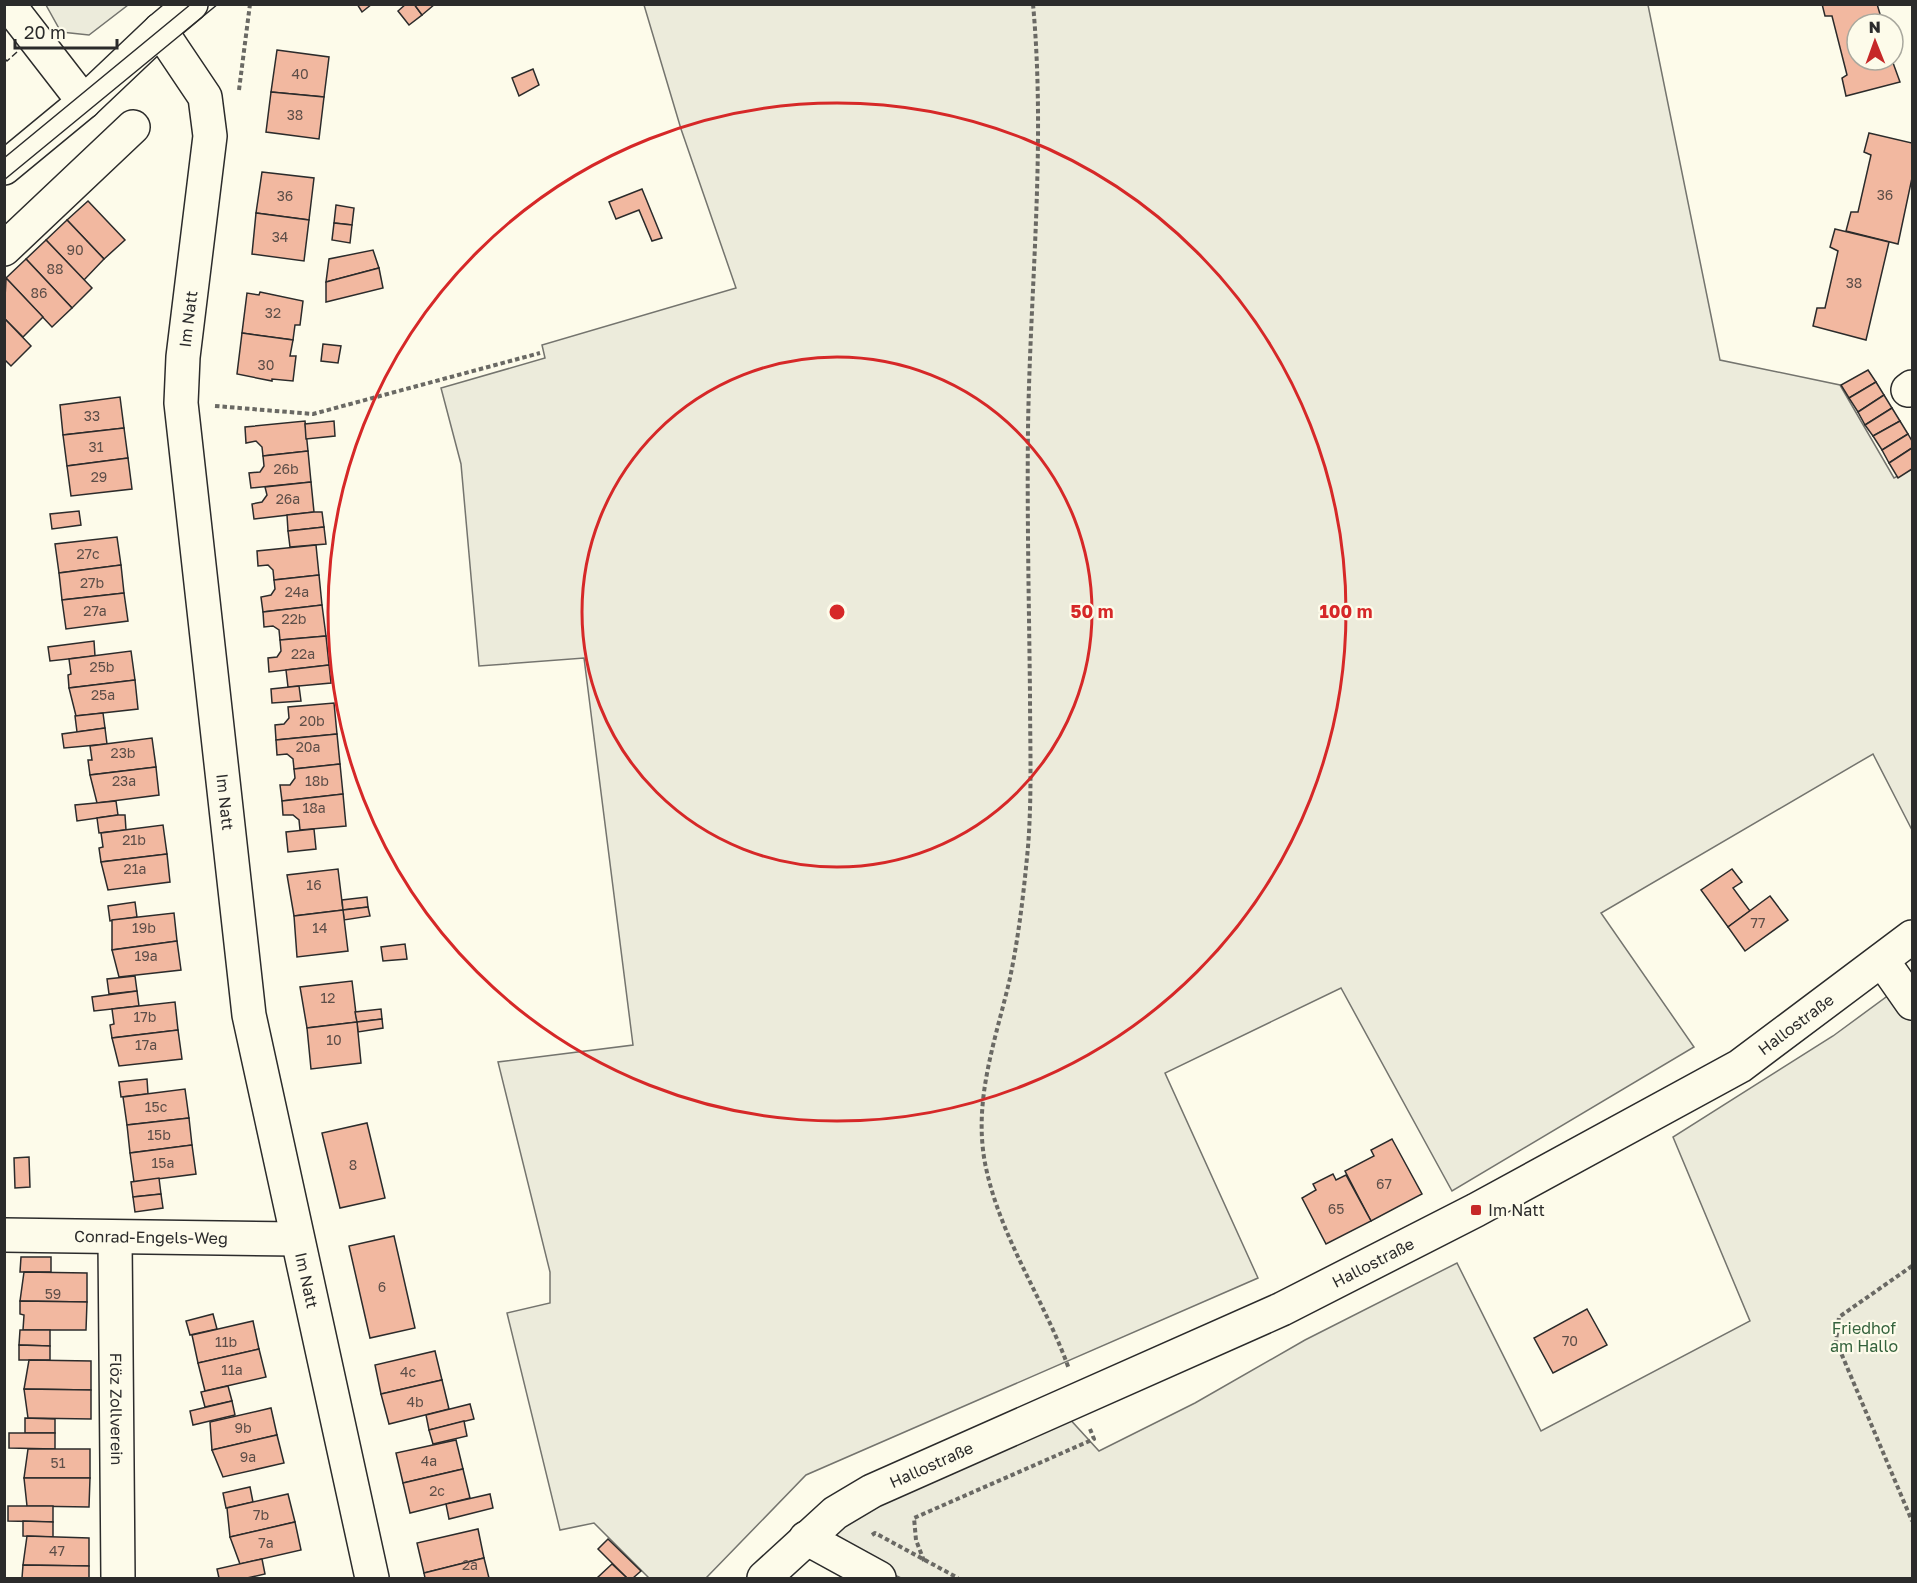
<svg xmlns="http://www.w3.org/2000/svg" width="1917" height="1583" font-family="'Golos Text',sans-serif">
<rect width="100%" height="100%" fill="#fdfbea"/>
<g fill="#ecebdb" stroke="#74746e" stroke-width="1.5">
<path d="M46,5H128L89,35L61,32Z"/>
<path d="M644,5H1648L1720,360L1840,385L1894,478L1912,469V830L1873,754L1601,913L1694,1047L1452,1191L1341,988L1165,1073L1258,1278L806,1475L706,1578H649L594,1523L560,1530L507,1313L550,1303V1272L498,1062L633,1045L584,658L479,666L461,464L441,388L545,358L542,345L736,288L681,129Z"/>
<path d="M1912,978V1578H901L817,1539L851,1512L1066,1415L1099,1451L1195,1403L1305,1340L1457,1263L1541,1431L1750,1321L1673,1137L1833,1036Z"/>
</g>
<g fill="#f2b8a0" stroke="#2b2b2b" stroke-width="1.5">
<path d="M357,4H372L362,12Z"/>
<path d="M406,4H414L422,15L409,25L398,11Z"/>
<path d="M414,4H435L422,15Z"/>
<path d="M1822,4H1877L1883,24H1857V60H1892L1900,82L1846,96L1842,78L1847,75L1832,16H1825Z"/>
<path d="M277,50L329,57L324,97L271,92Z"/>
<path d="M533,69L539,85L519,96L512,78Z"/>
<path d="M271,92L324,97L319,139L266,132Z"/>
<path d="M1869,133L1912,143V178L1898,244L1846,231L1851,212H1858L1871,155L1864,152Z"/>
<path d="M262,172L314,178L309,220L256,213Z"/>
<path d="M642,189L662,238L652,241L639,210L616,219L609,202Z"/>
<path d="M88,201L125,240L104,259L67,220Z"/>
<path d="M336,205L354,208L352,225L334,223Z"/>
<path d="M256,213L309,220L304,261L252,254Z"/>
<path d="M67,220L104,259L84,280L46,240Z"/>
<path d="M334,223L352,225L350,243L332,240Z"/>
<path d="M1835,229L1889,242L1866,340L1813,326L1817,308H1825L1838,251L1830,247Z"/>
<path d="M46,240L92,288L72,308L26,259Z"/>
<path d="M373,250L379,268L326,282L329,259Z"/>
<path d="M26,259L72,308L52,327L6,278Z"/>
<path d="M379,268L383,288L326,302V282Z"/>
<path d="M6,278L43,317L23,337L4,318Z"/>
<path d="M260,292L303,301L300,325H295L293,340L242,333L247,293L259,295Z"/>
<path d="M4,318L31,346L11,366L4,359Z"/>
<path d="M242,333L293,340L290,356H296L293,381L272,379V381L237,374Z"/>
<path d="M323,344L341,346L338,363L321,361Z"/>
<path d="M1868,370L1876,382L1849,398L1841,385Z"/>
<path d="M1876,382L1884,395L1858,412L1849,398Z"/>
<path d="M1884,395L1892,408L1865,425L1858,412Z"/>
<path d="M120,397L124,428L63,435L60,405Z"/>
<path d="M1892,408L1900,421L1873,436L1865,425Z"/>
<path d="M305,421L308,451L263,456L262,447L256,441L246,443L245,427Z"/>
<path d="M334,421L335,436L306,439L305,424Z"/>
<path d="M1900,421L1908,434L1882,450L1873,436Z"/>
<path d="M124,428L128,458L67,466L63,435Z"/>
<path d="M1908,434L1912,441V448L1889,463L1882,450Z"/>
<path d="M1912,448V469L1898,478L1889,463Z"/>
<path d="M308,451L311,482L251,488L249,473L260,472L264,466L263,456Z"/>
<path d="M128,458L132,489L71,496L67,466Z"/>
<path d="M311,482L314,512L254,519L252,504L262,502L267,495L265,487Z"/>
<path d="M79,511L81,525L52,529L50,514Z"/>
<path d="M314,512H322L324,527L288,531L287,515Z"/>
<path d="M324,527L326,544L290,547L288,531Z"/>
<path d="M117,537L121,565L59,573L55,544Z"/>
<path d="M316,545L319,575L274,580L273,570L268,565L258,566L257,551Z"/>
<path d="M121,565L124,593L62,600L59,573Z"/>
<path d="M319,575L322,605L263,612L261,597L271,595L275,589L274,580Z"/>
<path d="M124,593L128,621L66,629L62,600Z"/>
<path d="M322,605L326,636L280,640L279,630L273,626L264,627L263,612Z"/>
<path d="M326,636L329,665L269,672L268,658L277,657L281,651L280,640Z"/>
<path d="M94,641L95,656L50,661L48,647Z"/>
<path d="M131,651L135,680L69,688L68,675L71,674L69,659Z"/>
<path d="M329,665L331,683L288,687L286,670Z"/>
<path d="M135,680L138,709L76,716L69,688Z"/>
<path d="M299,686L301,701L272,703L271,689Z"/>
<path d="M334,703L337,734L276,740L275,725L284,724L289,718L288,707Z"/>
<path d="M103,713L105,728L77,732L75,716Z"/>
<path d="M105,728L107,744L64,748L62,734Z"/>
<path d="M337,734L340,764L294,769L293,759L287,754L277,755L276,740Z"/>
<path d="M152,738L156,767L90,775L88,760H92L90,746Z"/>
<path d="M340,764L343,794L282,801L280,785H290L295,778L294,769Z"/>
<path d="M156,767L159,795L97,803L90,775Z"/>
<path d="M343,794L346,826L300,830L299,820L293,815H283L282,801Z"/>
<path d="M116,801L118,815L77,821L75,805Z"/>
<path d="M118,815H125L126,830L99,833L97,818Z"/>
<path d="M163,825L167,854L101,862L99,848L103,847L101,833Z"/>
<path d="M314,829L316,849L288,852L286,832Z"/>
<path d="M167,854L170,882L108,890L101,862Z"/>
<path d="M338,869L343,910L294,916L287,875Z"/>
<path d="M1732,869L1742,882L1733,888L1750,911L1728,927L1701,890Z"/>
<path d="M1770,896L1788,920L1745,951L1728,927Z"/>
<path d="M367,897L368,907L343,910L342,900Z"/>
<path d="M135,902L137,917L110,921L108,906Z"/>
<path d="M368,907L370,916L344,920L343,910Z"/>
<path d="M343,910L348,951L297,957L294,916Z"/>
<path d="M174,913L177,941L112,950V920Z"/>
<path d="M177,941L181,970L119,977L112,950Z"/>
<path d="M405,944L407,959L383,961L381,947Z"/>
<path d="M135,976L137,991L109,994L107,979Z"/>
<path d="M352,981L357,1022L307,1028L300,987Z"/>
<path d="M137,991L139,1006L94,1011L92,997Z"/>
<path d="M175,1002L178,1030L112,1038L110,1025L114,1024L112,1009Z"/>
<path d="M381,1009L382,1019L357,1022L355,1012Z"/>
<path d="M382,1019L383,1028L358,1032L357,1022Z"/>
<path d="M357,1022L361,1063L311,1069L307,1028Z"/>
<path d="M178,1030L182,1059L119,1066L112,1038Z"/>
<path d="M147,1079L148,1094L121,1097L119,1082Z"/>
<path d="M185,1089L189,1118L127,1125L123,1097Z"/>
<path d="M189,1118L192,1145L130,1153L127,1125Z"/>
<path d="M367,1123L385,1198L340,1208L322,1133Z"/>
<path d="M1392,1139L1422,1194L1371,1221L1345,1171L1374,1156L1371,1150Z"/>
<path d="M192,1145L196,1174L134,1182L130,1153Z"/>
<path d="M29,1157L30,1187L15,1188L14,1158Z"/>
<path d="M1333,1174L1336,1180L1346,1175L1371,1221L1326,1244L1302,1198L1316,1190L1313,1184Z"/>
<path d="M159,1178L161,1194L133,1197L131,1182Z"/>
<path d="M161,1194L163,1208L135,1212L133,1197Z"/>
<path d="M394,1236L415,1328L370,1338L349,1246Z"/>
<path d="M21,1257H51V1272H20Z"/>
<path d="M24,1272L87,1273V1302L20,1301Z"/>
<path d="M20,1301L87,1302L86,1330H23L24,1315L20,1314Z"/>
<path d="M1587,1309L1607,1345L1553,1373L1534,1338Z"/>
<path d="M213,1314L217,1329L190,1335L186,1321Z"/>
<path d="M253,1321L259,1349L198,1363L192,1335Z"/>
<path d="M20,1330H50V1346L19,1345Z"/>
<path d="M19,1345L50,1346V1360H19Z"/>
<path d="M259,1349L266,1377L205,1391L198,1363Z"/>
<path d="M435,1351L442,1380L381,1394L375,1365Z"/>
<path d="M29,1360L91,1361V1390L24,1389Z"/>
<path d="M442,1380L449,1409L389,1424L381,1394Z"/>
<path d="M228,1386L232,1401L205,1407L201,1392Z"/>
<path d="M24,1389L91,1390V1419L28,1418Z"/>
<path d="M232,1401L235,1415L193,1425L190,1411Z"/>
<path d="M470,1404L474,1419L429,1430L426,1415Z"/>
<path d="M271,1408L277,1435L212,1450L210,1422Z"/>
<path d="M25,1418L55,1419V1433H25Z"/>
<path d="M464,1421L467,1436L433,1444L429,1430Z"/>
<path d="M9,1433H55V1449L9,1448Z"/>
<path d="M277,1435L284,1463L223,1477L212,1450Z"/>
<path d="M456,1440L463,1469L403,1483L396,1453Z"/>
<path d="M28,1449H90V1478H24Z"/>
<path d="M463,1469L470,1498L410,1513L403,1483Z"/>
<path d="M24,1478H90L89,1507L27,1506Z"/>
<path d="M250,1487L253,1502L226,1508L223,1493Z"/>
<path d="M288,1494L295,1522L230,1537L227,1508Z"/>
<path d="M490,1494L493,1508L449,1519L446,1504Z"/>
<path d="M8,1506H53V1522L8,1521Z"/>
<path d="M23,1521L53,1522V1537L23,1536Z"/>
<path d="M295,1522L301,1550L240,1564L230,1537Z"/>
<path d="M478,1529L484,1558L424,1573L417,1543Z"/>
<path d="M27,1536L89,1538V1566L23,1565Z"/>
<path d="M608,1539L641,1571L633,1578H627L598,1549Z"/>
<path d="M484,1558L489,1578H425L424,1573Z"/>
<path d="M262,1559L265,1574L247,1578H219L217,1569Z"/>
<path d="M612,1564L627,1578H597Z"/>
<path d="M23,1565L89,1566V1578H22Z"/>
</g>
<g fill="none" stroke-linecap="round" stroke-linejoin="round">
<g stroke="#2b2b2b" stroke-width="36">
<g id="minor">
<path d="M8,4L84,102"/>
<path id="s1" d="M160,30L205,97L210,136L183,357L181,403L249,1015L372,1578"/>
<path d="M4,249L133,127"/>
<path d="M1908,390L1912,387"/>
<path d="M1882,960L1912,1003"/>
<path id="s2" d="M4,1235L297,1239"/>
<path id="s3" d="M115,1239L118,1578"/>
<path d="M806,1538L879,1578"/>
</g>
</g>
<g stroke="#2b2b2b" stroke-width="36">
<g id="major">
<path d="M4,168L84,102L160,30L191,4"/>
<path id="s4" d="M764,1578L835,1513L872,1491L1282,1309L1476,1210L1740,1066L1912,937"/>
</g>
</g>
<g stroke="#6a6964" stroke-width="4" stroke-dasharray="4.5 3" stroke-linecap="butt">
<path d="M1033,4C1046,146 1030,288 1028,429C1027,517 1029,606 1030,694C1030,745 1032,796 1028,847C1024,890 1019,935 1010,978C996,1039 973,1099 985,1163C999,1236 1044,1299 1069,1369"/>
<path d="M239,90L250,4"/>
<path d="M215,406L313,414L540,353"/>
<path d="M1912,1266L1839,1317L1836,1341L1912,1521"/>
<path d="M872,1535L875,1533L958,1578"/>
<path d="M924,1561L916,1540L914,1518L1094,1439L1090,1429"/>
</g>
<use href="#minor" stroke="#fdfbea" stroke-width="33"/>
<use href="#major" stroke="#fdfbea" stroke-width="33"/>
<g stroke="#2b2b2b" stroke-width="1.5">
<path d="M4,158L191,4"/>
<path d="M4,180L218,4"/>
</g>
<path stroke="#2b2b2b" stroke-width="1.5" stroke-dasharray="8 3" stroke-linecap="butt" d="M4,58L7,61L17,52"/>
</g>
<g fill="none" stroke="#d62828" stroke-width="3">
<circle cx="837" cy="612" r="255"/>
<circle cx="837" cy="612" r="509"/>
</g>
<rect fill="#c62828" stroke="#fdfbea" stroke-width="2" x="1470" y="1204" width="12" height="12" rx="3"/>
<g text-anchor="middle" stroke-width="4.5" stroke-linejoin="round" paint-order="stroke">
<g font-size="14" fill="#5d4e48">
<text x="300" y="79">40</text>
<text x="295" y="120">38</text>
<text x="1885" y="200">36</text>
<text x="285" y="201">36</text>
<text x="280" y="242">34</text>
<text x="75" y="255">90</text>
<text x="55" y="274">88</text>
<text x="1854" y="288">38</text>
<text x="39" y="298">86</text>
<text x="273" y="318">32</text>
<text x="266" y="370">30</text>
<text x="92" y="421">33</text>
<text x="96" y="452">31</text>
<text x="286" y="474">26b</text>
<text x="99" y="482">29</text>
<text x="288" y="504">26a</text>
<text x="88" y="559">27c</text>
<text x="92" y="588">27b</text>
<text x="297" y="597">24a</text>
<text x="95" y="616">27a</text>
<text x="294" y="624">22b</text>
<text x="303" y="659">22a</text>
<text x="102" y="672">25b</text>
<text x="103" y="700">25a</text>
<text x="312" y="726">20b</text>
<text x="308" y="752">20a</text>
<text x="123" y="758">23b</text>
<text x="124" y="786">23a</text>
<text x="317" y="786">18b</text>
<text x="314" y="813">18a</text>
<text x="134" y="845">21b</text>
<text x="135" y="874">21a</text>
<text x="314" y="890">16</text>
<text x="1758" y="928">77</text>
<text x="144" y="933">19b</text>
<text x="320" y="933">14</text>
<text x="146" y="961">19a</text>
<text x="328" y="1003">12</text>
<text x="145" y="1022">17b</text>
<text x="334" y="1045">10</text>
<text x="146" y="1050">17a</text>
<text x="156" y="1112">15c</text>
<text x="159" y="1140">15b</text>
<text x="163" y="1168">15a</text>
<text x="353" y="1170">8</text>
<text x="1384" y="1189">67</text>
<text x="1336" y="1214">65</text>
<text x="382" y="1292">6</text>
<text x="53" y="1299">59</text>
<text x="1570" y="1346">70</text>
<text x="226" y="1347">11b</text>
<text x="232" y="1375">11a</text>
<text x="408" y="1377">4c</text>
<text x="415" y="1407">4b</text>
<text x="243" y="1433">9b</text>
<text x="248" y="1462">9a</text>
<text x="429" y="1466">4a</text>
<text x="58" y="1468">51</text>
<text x="437" y="1496">2c</text>
<text x="261" y="1520">7b</text>
<text x="266" y="1548">7a</text>
<text x="57" y="1556">47</text>
<text x="470" y="1570">2a</text>
</g>
<g font-size="16" fill="#2b2b2b" stroke="#fdfbea">
<text transform="translate(188 319) rotate(-83)" y="6">Im Natt</text>
<text dy="6" stroke="none"><textPath href="#s1" startOffset="790">Im Natt</textPath></text>
<text dy="6" stroke="none"><textPath href="#s4" startOffset="1176">Hallostraße</textPath></text>
<text dy="6" stroke="none"><textPath href="#s2" startOffset="147">Conrad-Engels-Weg</textPath></text>
<text dy="6" stroke="none"><textPath href="#s4" startOffset="690">Hallostraße</textPath></text>
<text dy="6" stroke="none"><textPath href="#s1" startOffset="1276">Im Natt</textPath></text>
<text dy="6" stroke="none"><textPath href="#s3" startOffset="170">Flöz Zollverein</textPath></text>
<text dy="6" stroke="none"><textPath href="#s4" startOffset="204">Hallostraße</textPath></text>
</g>
<g font-size="16" fill="#2b2b2b" stroke="#fdfbea" text-anchor="start">
<text x="1488" y="1216">Im Natt</text>
</g>
<g font-size="16" fill="#34623c" stroke="#fdfbea">
<text x="1864" y="1334">Friedhof<tspan x="1864" dy="18">am Hallo</tspan></text>
</g>
</g>
<circle cx="837" cy="612" r="9" fill="#d62828" stroke="#fdfbea" stroke-width="3"/>
<g font-size="18" text-anchor="middle" font-weight="bold" fill="#d62828" stroke="#fdfbea" stroke-width="4.5" stroke-linejoin="round" paint-order="stroke">
<text x="1092" y="618">50 m</text>
<text x="1346" y="618">100 m</text>
</g>
<rect width="1917" height="1583" fill="none" stroke="#2b2b2b" stroke-width="12"/>
<g transform="translate(1875 42) rotate(359)"><circle r="28" fill="#fdfbea" stroke="#a9a89e" stroke-width="1.5"/>
<path d="M0-4.5L10 22L0 15L-10 22Z" fill="#c62828"/>
<text y="-9" font-size="16" font-weight="bold" text-anchor="middle" fill="#2b2b2b">N</text>
</g>
<path d="M15 39v9h102v-9" fill="none" stroke="#2b2b2b" stroke-width="3"/>
<text x="24" y="39" font-size="18" fill="#2b2b2b" stroke="#fdfbea" stroke-width="4.5" paint-order="stroke">20 m</text>
</svg>
